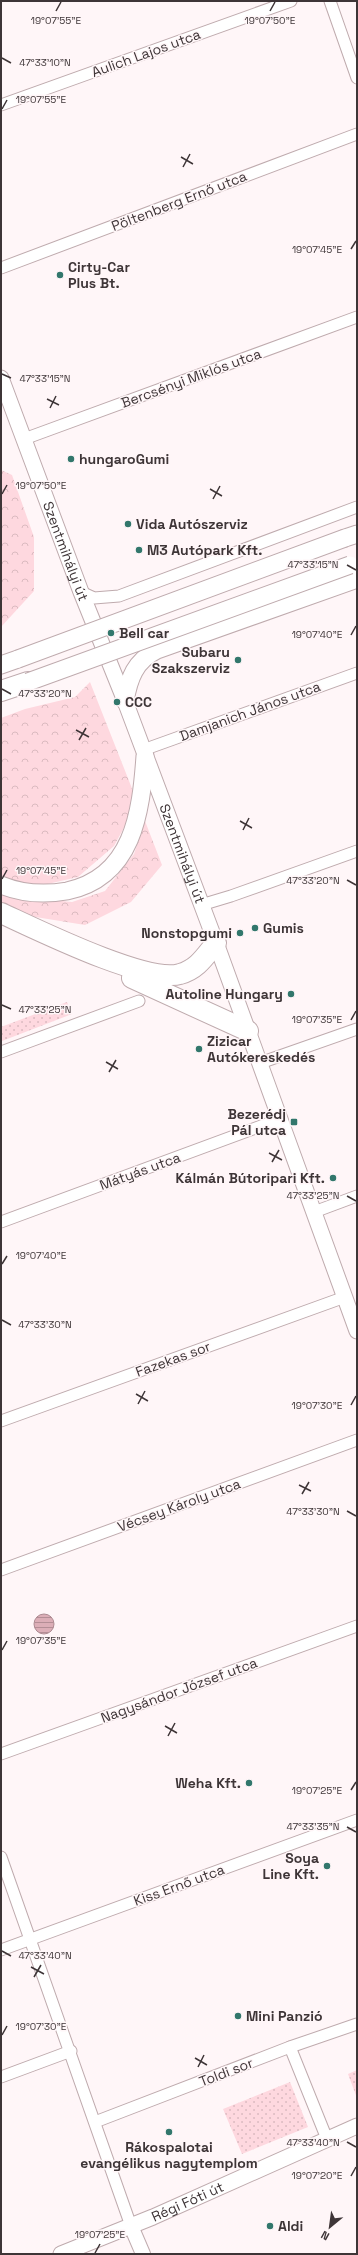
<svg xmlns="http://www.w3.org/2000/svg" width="358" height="2255" font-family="'Space Grotesk',sans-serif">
<defs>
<pattern id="grass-dots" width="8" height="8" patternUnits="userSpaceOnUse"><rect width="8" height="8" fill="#fed8df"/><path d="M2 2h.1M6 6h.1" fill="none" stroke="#dbbac0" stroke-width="1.8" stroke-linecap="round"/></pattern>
<pattern id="forest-crowns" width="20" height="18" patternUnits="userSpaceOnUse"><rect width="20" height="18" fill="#fed8df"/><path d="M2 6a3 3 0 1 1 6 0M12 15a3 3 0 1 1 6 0" fill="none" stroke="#dbbac0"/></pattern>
<pattern id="water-rules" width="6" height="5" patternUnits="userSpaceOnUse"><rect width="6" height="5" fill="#dcaeb7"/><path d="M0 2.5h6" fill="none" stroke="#b48e96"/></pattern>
</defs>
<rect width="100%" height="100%" fill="#fff6f8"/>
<g fill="url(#grass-dots)">
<path d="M67,1002L72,1014L2,1041L1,1027Z"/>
<path d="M357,2070V2098L348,2074Z"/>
<path d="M290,2082L308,2127L242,2154L223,2109Z"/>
</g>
<g fill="url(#forest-crowns)">
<path d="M1,470L12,475L34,537V591L1,627Z"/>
<path d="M90,682L133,791L127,822L114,846L78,877L39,886L1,879V718L25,709L75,697Z"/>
<path d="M145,821L162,865L131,902L85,925L23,915L1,904V892L23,897L72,902L105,891L134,854Z"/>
</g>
<circle fill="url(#water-rules)" stroke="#ad8a91" cx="44" cy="1624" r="10"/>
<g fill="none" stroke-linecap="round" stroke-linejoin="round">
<g stroke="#bfabae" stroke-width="13">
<g id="minor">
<path d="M330,1L357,78"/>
<path d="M1,105L291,1"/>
<path d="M1,268L357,134"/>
<path d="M24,439L357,317"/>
<path d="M81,592L94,598L119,596L357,507"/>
<path d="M143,750L357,673"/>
<path d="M201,905L231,896L357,851"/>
<path d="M1,1052L139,1001"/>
<path d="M260,1063L357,1029"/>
<path d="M314,1212L357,1196"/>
<path d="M1,1222L280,1119"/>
<path d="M1,1421L345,1297"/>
<path d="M1,1570L357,1440"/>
<path d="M1,1754L357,1626"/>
<path d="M1,1857L131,2226"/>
<path d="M1,1950L357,1820"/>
<path d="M290,2047L327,2139"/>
<path d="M1,2077L71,2051"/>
<path d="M95,2122L290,2047L357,2024"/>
</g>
</g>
<g stroke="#bfabae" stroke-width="16">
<path id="tertiary" d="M131,2226L143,2254"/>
</g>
<g stroke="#bfabae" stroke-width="17">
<g id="secondary">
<path id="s1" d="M1,378L81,592L125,701L216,943L357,1331"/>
<path id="s2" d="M61,2254L153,2217L357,2126"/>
</g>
</g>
<g stroke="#bfabae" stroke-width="19">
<g id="primary">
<path d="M345,538L357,534"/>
<path d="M1,665L18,659"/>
<path d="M125,701C129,678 135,661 157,650L357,579"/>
<path d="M1,885C23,894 44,895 67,891C133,877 141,813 145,756"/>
</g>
</g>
<g stroke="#bfabae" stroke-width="22">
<g id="motorway">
<path d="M1,691L28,682"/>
<path d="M1,913C36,929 147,984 180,974C198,969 205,956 216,943"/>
<path d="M132,978L248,1031"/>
</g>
</g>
<use href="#minor" stroke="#fff" stroke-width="11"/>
<use href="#tertiary" stroke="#fff" stroke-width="14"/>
<use href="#secondary" stroke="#fff" stroke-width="15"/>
<use href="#primary" stroke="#fff" stroke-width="17"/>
<use href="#motorway" stroke="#fff" stroke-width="20"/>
<g stroke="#bfabae" stroke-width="19" stroke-linecap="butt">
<g id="primary-bridge">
<path d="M18,659L345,538"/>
<path d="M28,682L350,565"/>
</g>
</g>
<use href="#primary-bridge" stroke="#fff" stroke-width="17"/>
</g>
<path fill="none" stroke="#3e3537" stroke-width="1.5" d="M56,11L61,2M270,11L275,2M2,58L11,63M2,109L7,100M181,157L193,164M183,167L190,154M351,249L356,241M2,374L11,378M47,399L59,405M50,408L56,396M210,489L222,496M2,494L7,485M213,499L220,486M347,565L356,570M351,635L356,626M2,689L11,694M76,730L89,737M79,740L86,728M240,821L252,828M243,830L249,818M2,879L7,870M347,880L356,885M2,1005L11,1009M351,1020L356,1011M106,1062L118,1069M109,1072L116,1060M269,1153L282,1160M272,1162L279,1150M347,1196L356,1201M2,1264L7,1256M2,1320L11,1325M136,1394L148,1401M138,1404L145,1391M351,1405L356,1396M299,1485L311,1491M302,1494L309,1482M347,1511L356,1516M2,1650L7,1641M165,1726L177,1733M168,1736L175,1723M351,1790L356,1782M347,1827L356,1832M2,1951L11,1956M31,1967L44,1974M34,1977L41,1965M2,2035L7,2026M195,2058L207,2065M198,2067L204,2055M347,2142L356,2147M351,2176L356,2167M95,2253L100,2244"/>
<g fill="#32776c" stroke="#fff6f8" stroke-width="1.5">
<circle cx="60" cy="275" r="4"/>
<circle cx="71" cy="459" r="4"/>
<circle cx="128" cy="524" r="4"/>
<circle cx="139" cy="550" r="4"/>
<circle cx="111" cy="633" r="4"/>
<circle cx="238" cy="660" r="4"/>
<circle cx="117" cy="702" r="4"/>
<circle cx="255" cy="928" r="4"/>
<circle cx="240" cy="933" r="4"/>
<circle cx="291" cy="994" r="4"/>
<circle cx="199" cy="1049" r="4"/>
<rect x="290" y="1118" width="8" height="8" rx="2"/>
<circle cx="333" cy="1178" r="4"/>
<circle cx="249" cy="1783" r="4"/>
<circle cx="327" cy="1866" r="4"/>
<circle cx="238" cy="2016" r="4"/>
<circle cx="169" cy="2132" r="4"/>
<circle cx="270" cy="2226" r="4"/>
</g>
<g text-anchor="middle" stroke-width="3" stroke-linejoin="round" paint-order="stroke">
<g font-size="14" fill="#3e3537" stroke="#fff6f8">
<text transform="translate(146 53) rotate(-20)" y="5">Aulich Lajos utca</text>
<text transform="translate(179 201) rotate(-21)" y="5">Pöltenberg Ernő utca</text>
<text transform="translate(191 378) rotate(-20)" y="5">Bercsényi Miklós utca</text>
<text dy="5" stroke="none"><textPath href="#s1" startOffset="185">Szentmihályi út</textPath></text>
<text transform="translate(250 711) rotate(-20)" y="5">Damjanich János utca</text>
<text dy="5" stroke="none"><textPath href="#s1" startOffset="509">Szentmihályi út</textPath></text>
<text transform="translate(140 1171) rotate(-20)" y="5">Mátyás utca</text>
<text transform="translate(173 1359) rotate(-20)" y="5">Fazekas sor</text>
<text transform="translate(179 1505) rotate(-20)" y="5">Vécsey Károly utca</text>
<text transform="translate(179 1690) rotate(-20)" y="5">Nagysándor József utca</text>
<text transform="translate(179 1885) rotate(-20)" y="5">Kiss Ernő utca</text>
<text transform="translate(226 2072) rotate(-21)" y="5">Toldi sor</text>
<text dy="5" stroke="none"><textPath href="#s2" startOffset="137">Régi Fóti út</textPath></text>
</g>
<g font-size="14" font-weight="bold" fill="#3e3537" stroke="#fff6f8" text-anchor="start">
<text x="68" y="272">Cirty-Car<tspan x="68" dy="16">Plus Bt.</tspan></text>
<text x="79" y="464">hungaroGumi</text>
<text x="136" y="529">Vida Autószerviz</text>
<text x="147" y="555">M3 Autópark Kft.</text>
<text x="119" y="638">Bell car</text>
<text x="230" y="657" text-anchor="end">Subaru<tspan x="230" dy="16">Szakszerviz</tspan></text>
<text x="125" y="707">CCC</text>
<text x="263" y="933">Gumis</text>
<text x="232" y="938" text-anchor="end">Nonstopgumi</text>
<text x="283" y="999" text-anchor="end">Autoline Hungary</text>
<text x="207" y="1046">Zizicar<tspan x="207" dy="16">Autókereskedés</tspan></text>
<text x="286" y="1119" text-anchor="end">Bezerédj<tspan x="286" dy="16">Pál utca</tspan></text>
<text x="325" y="1183" text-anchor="end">Kálmán Bútoripari Kft.</text>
<text x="241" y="1788" text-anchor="end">Weha Kft.</text>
<text x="319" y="1863" text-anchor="end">Soya<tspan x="319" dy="16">Line Kft.</tspan></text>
<text x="246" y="2021">Mini Panzió</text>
<text x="169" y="2152" text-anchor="middle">Rákospalotai<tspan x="169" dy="16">evangélikus nagytemplom</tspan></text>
<text x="278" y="2231">Aldi</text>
</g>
</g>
<g font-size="10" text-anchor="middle" fill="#3e3537" stroke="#fff6f8" stroke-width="3" stroke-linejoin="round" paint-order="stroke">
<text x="56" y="24">19°07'55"E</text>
<text x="270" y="24">19°07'50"E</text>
<text x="45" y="66">47°33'10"N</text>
<text x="41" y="103">19°07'55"E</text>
<text x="317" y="253">19°07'45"E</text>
<text x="45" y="382">47°33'15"N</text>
<text x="41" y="489">19°07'50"E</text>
<text x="313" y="568">47°33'15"N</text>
<text x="317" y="638">19°07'40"E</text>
<text x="45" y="697">47°33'20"N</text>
<text x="41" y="874">19°07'45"E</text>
<text x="313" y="884">47°33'20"N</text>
<text x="45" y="1013">47°33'25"N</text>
<text x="317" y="1023">19°07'35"E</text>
<text x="313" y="1199">47°33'25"N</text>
<text x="41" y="1259">19°07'40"E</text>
<text x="45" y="1328">47°33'30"N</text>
<text x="317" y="1409">19°07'30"E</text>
<text x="313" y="1515">47°33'30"N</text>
<text x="41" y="1644">19°07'35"E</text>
<text x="317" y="1794">19°07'25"E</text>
<text x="313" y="1830">47°33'35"N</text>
<text x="45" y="1959">47°33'40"N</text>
<text x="41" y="2030">19°07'30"E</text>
<text x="313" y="2146">47°33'40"N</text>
<text x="317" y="2179">19°07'20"E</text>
<text x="100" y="2238">19°07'25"E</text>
</g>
<rect width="358" height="2255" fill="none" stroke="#3e3537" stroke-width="4"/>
<g transform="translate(330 2227) rotate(209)" stroke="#fff6f8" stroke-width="3" paint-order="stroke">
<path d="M0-3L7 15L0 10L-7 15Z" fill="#3e3537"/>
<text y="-6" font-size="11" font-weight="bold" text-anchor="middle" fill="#3e3537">N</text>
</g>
</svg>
